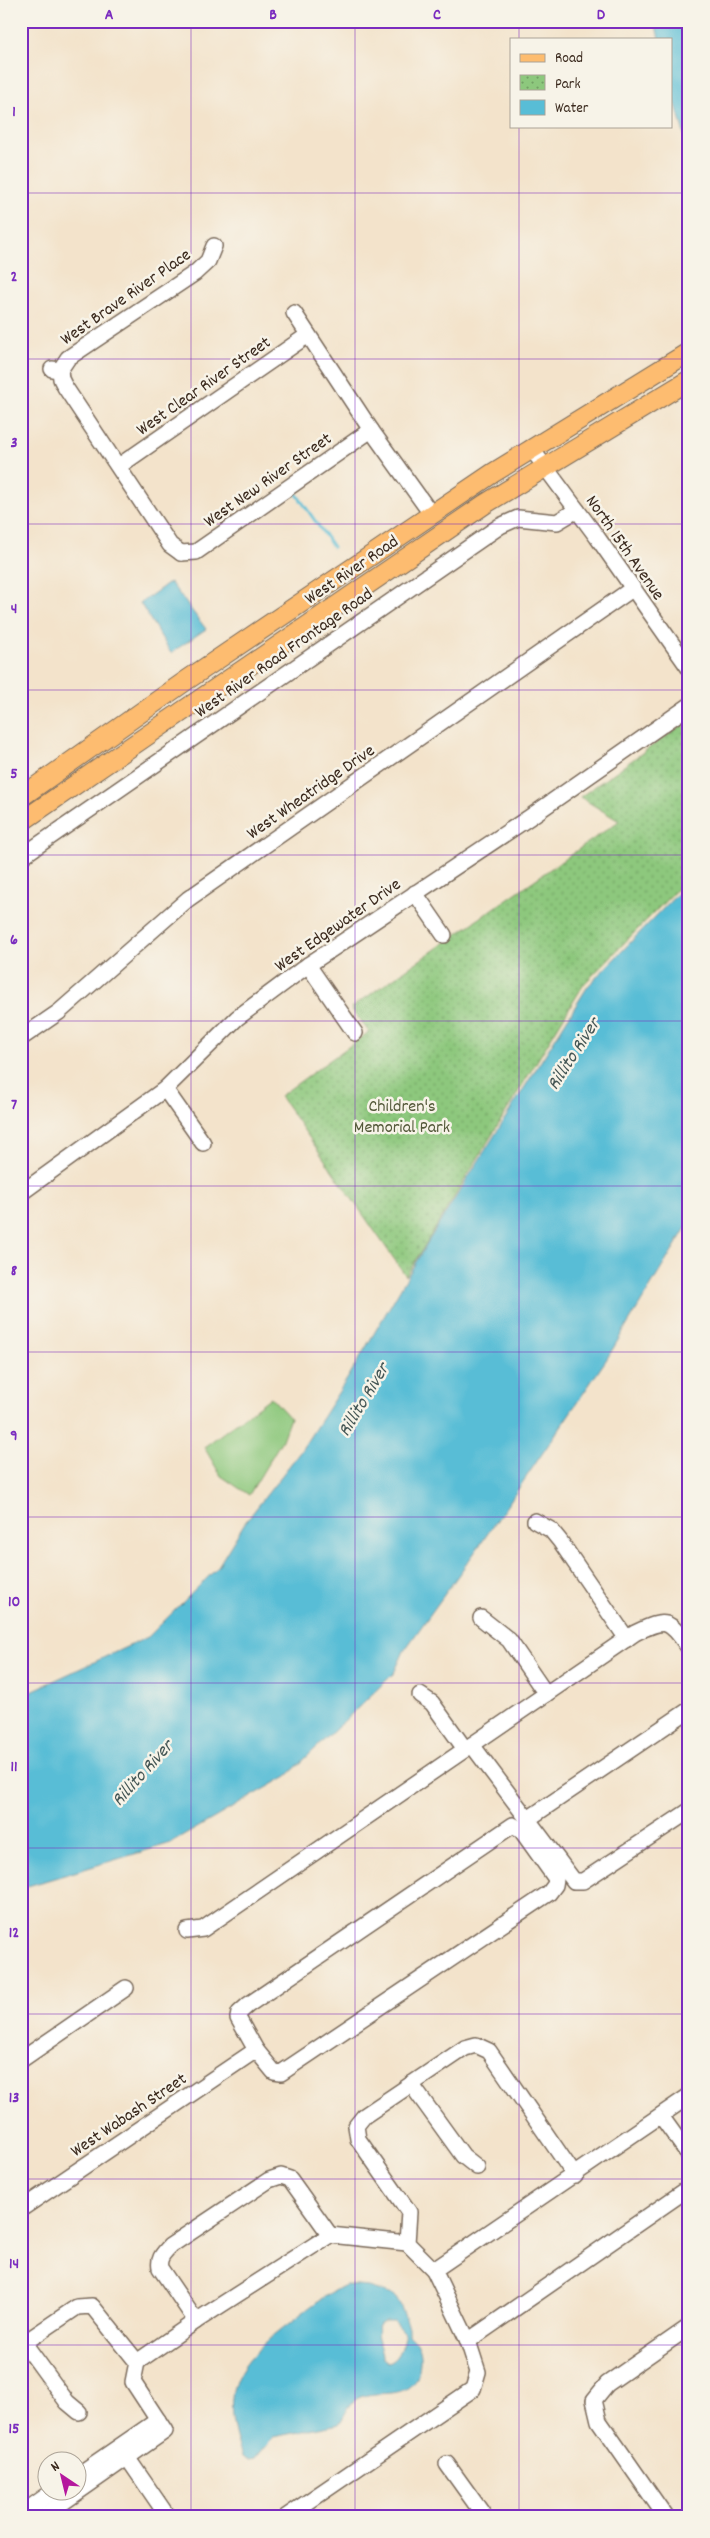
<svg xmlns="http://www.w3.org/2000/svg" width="710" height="2538" font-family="Dekko,sans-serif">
<defs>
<pattern id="park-dots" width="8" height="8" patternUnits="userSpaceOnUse" patternTransform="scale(1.25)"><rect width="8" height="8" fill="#8dc87d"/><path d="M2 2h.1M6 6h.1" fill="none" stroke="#74a366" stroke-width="1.8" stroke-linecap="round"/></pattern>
</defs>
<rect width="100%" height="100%" fill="#f7f3e8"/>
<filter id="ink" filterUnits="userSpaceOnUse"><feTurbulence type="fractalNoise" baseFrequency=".02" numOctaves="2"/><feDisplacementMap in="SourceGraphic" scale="10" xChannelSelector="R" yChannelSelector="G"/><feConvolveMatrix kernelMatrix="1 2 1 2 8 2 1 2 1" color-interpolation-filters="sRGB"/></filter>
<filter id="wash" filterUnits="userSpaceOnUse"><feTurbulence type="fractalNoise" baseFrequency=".0096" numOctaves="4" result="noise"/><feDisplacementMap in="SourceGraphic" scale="20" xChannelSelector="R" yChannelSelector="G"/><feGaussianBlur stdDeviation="1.12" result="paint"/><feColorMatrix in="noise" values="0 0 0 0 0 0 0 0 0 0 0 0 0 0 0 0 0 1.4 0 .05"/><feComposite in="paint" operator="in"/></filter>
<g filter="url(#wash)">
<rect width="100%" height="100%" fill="#f3e3cb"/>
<path fill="#8dc87d" stroke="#64794e" d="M271,1397L290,1418L282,1440L249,1495L221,1476L204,1447Z"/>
<path fill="url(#park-dots)" stroke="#64794e" d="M683,724L689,733V877L584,984L406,1276L280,1096L369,1032L351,1008L619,821L580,797Z"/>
<g fill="#58bdd6" stroke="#4a747a" fill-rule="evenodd">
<path d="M655,21H687L689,152L671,87V39H659Z"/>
<path d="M170,582L206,629L171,653L140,603Z"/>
<path d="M689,882V1223L606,1360L482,1542L404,1651L394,1673L287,1776L171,1843L21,1888V1696L148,1637L217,1568L244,1524L300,1452L349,1376L429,1240L588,986Z"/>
<path d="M346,2285L368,2287L393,2295L399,2302L409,2327V2335C417,2342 421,2351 420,2362C416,2409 373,2384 354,2401C348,2406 344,2417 339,2424L273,2437L255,2459L249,2460L242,2456C217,2387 238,2362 292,2321C309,2308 326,2293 346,2285ZM386,2321H394L405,2333C402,2344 400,2358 388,2363L383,2359C384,2346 372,2336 380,2324Z"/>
</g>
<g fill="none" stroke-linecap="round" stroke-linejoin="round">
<path stroke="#58bdd6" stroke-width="3" d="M296,493L333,547"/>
</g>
</g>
<g filter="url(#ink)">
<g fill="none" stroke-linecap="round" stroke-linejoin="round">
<g stroke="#7b6b5b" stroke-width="18">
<g id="minor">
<path d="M294,313L371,430L432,515"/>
<path d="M52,369L60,370L68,358L195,273L208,261L214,246"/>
<path d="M60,370L61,379L65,387L170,545L181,553"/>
<path d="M531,448L597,537L689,668"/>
<path d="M119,466L308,335"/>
<path d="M181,553L196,552L371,430"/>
<path d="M21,857L500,526L518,518L557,522L577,510"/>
<path d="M415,893L444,935"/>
<path d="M308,965L355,1033"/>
<path d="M21,1038L59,1012L188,899L632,589"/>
<path d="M165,1089L203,1143"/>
<path d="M21,1193L165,1089L237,1018L308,965L530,817L689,706"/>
<path d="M535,1521L551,1530L560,1541L627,1639"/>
<path d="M481,1618L509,1640L546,1694"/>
<path d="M420,1695L432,1703L465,1749"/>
<path d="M472,1745L574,1881H583L689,1811"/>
<path d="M528,1819L689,1710"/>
<path d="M513,1825L521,1830L556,1879L555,1885L549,1893L281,2073L274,2072L256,2050L238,2018L239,2013L248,2005Z"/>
<path d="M187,1931L203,1929L635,1633C667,1618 668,1619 689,1648"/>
<path d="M21,2060L126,1988"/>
<path d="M411,2084L463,2156L477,2167"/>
<path d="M661,2116L689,2155"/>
<path d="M21,2209L256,2050"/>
<path d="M434,2270L689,2096"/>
<path d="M196,2321L160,2268C158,2258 163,2254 170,2246L269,2180L281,2176L290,2179L330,2235"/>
<path d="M468,2341L689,2188"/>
<path d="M24,2343L67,2402L79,2412"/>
<path d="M21,2345L77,2307L92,2306L137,2362L133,2382L165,2431L42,2517"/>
<path d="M137,2362L196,2321L330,2235L407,2243"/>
<path d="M122,2450L168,2517"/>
<path d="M447,2464L485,2517"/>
<path d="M78,2475L158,2420"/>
<path d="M21,2514L55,2490"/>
<path d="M286,2517L473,2389L478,2372L468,2341L434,2270L407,2243L409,2212L358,2139L356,2126L364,2116L465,2048L476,2045L489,2051L575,2176"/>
<path d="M666,2517L599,2421L594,2400L607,2384L689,2327"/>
</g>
</g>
<g stroke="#7b6b5b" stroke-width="21">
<g id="major">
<path d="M21,797L187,680L493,473L689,352"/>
<path d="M21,822L485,504L689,380"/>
</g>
</g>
<use href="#minor" stroke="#fff" stroke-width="15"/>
<use href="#major" stroke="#fdbc6f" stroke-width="19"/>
</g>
</g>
<path fill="none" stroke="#7b2cbf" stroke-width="1" stroke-opacity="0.55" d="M191,21V2517M355,21V2517M519,21V39M519,126V2517M21,193H689M21,359H689M21,524H689M21,690H689M21,855H689M21,1021H689M21,1186H689M21,1352H689M21,1517H689M21,1683H689M21,1848H689M21,2014H689M21,2179H689M21,2345H689"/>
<g text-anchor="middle" stroke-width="5" stroke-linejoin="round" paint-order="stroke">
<g font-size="18" fill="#3b2a1e" stroke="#f7f3e8">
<text transform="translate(125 296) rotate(-35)" y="6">West Brave River Place</text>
<text transform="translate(203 385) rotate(-35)" y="6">West Clear River Street</text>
<text transform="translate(267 479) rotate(-35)" y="6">West New River Street</text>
<text transform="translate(626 547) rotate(55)" y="6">North 15th Avenue</text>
<text transform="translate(351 569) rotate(-34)" y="6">West River Road</text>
<text transform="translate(283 652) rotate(-35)" y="6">West River Road Frontage Road</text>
<text transform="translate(310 791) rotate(-35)" y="6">West Wheatridge Drive</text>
<text transform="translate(337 924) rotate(-35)" y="6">West Edgewater Drive</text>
<text transform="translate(128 2114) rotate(-34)" y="6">West Wabash Street</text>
</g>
<g font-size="18" fill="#54593a" stroke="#f7f3e8">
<text x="402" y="1111">Children's<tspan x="402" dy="21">Memorial Park</tspan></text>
</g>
<g font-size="19" font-style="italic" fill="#445655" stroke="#f7f3e8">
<text transform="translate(572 1053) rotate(-57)" y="7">Rillito River</text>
<text transform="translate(362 1399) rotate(-59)" y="7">Rillito River</text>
<text transform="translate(141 1772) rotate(-48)" y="7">Rillito River</text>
</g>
</g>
<rect width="710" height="2538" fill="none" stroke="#f7f3e8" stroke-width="55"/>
<rect x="510" y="38" width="162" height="90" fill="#f7f3e8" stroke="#aca397"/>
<rect x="520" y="54" width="25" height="8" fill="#fdbc6f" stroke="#aca397"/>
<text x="555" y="62" font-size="15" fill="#3b2a1e">Road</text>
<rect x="520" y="75" width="25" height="15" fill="url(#park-dots)" stroke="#aca397"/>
<text x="555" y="88" font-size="15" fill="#3b2a1e">Park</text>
<rect x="520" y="100" width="25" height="15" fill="#58bdd6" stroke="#aca397"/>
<text x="555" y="112" font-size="15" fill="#3b2a1e">Water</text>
<g transform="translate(62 2476) rotate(325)"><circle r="24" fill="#f7f3e8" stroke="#aca397"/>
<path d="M0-4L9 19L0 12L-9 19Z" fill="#b5179e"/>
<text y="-8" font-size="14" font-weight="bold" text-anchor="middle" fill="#3b2a1e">N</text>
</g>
<rect x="28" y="28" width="654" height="2482" fill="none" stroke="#7b2cbf" stroke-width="2"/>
<g font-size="16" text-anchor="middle" font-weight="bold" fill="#7b2cbf">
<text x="109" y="19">A</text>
<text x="273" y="19">B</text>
<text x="437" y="19">C</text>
<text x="601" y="19">D</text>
<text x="14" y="116">1</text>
<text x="14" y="281">2</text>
<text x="14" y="447">3</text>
<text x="14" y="613">4</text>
<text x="14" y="778">5</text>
<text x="14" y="944">6</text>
<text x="14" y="1109">7</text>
<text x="14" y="1275">8</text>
<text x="14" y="1440">9</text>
<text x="14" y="1606">10</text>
<text x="14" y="1771">11</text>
<text x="14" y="1937">12</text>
<text x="14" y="2102">13</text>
<text x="14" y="2268">14</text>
<text x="14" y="2433">15</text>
</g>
</svg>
